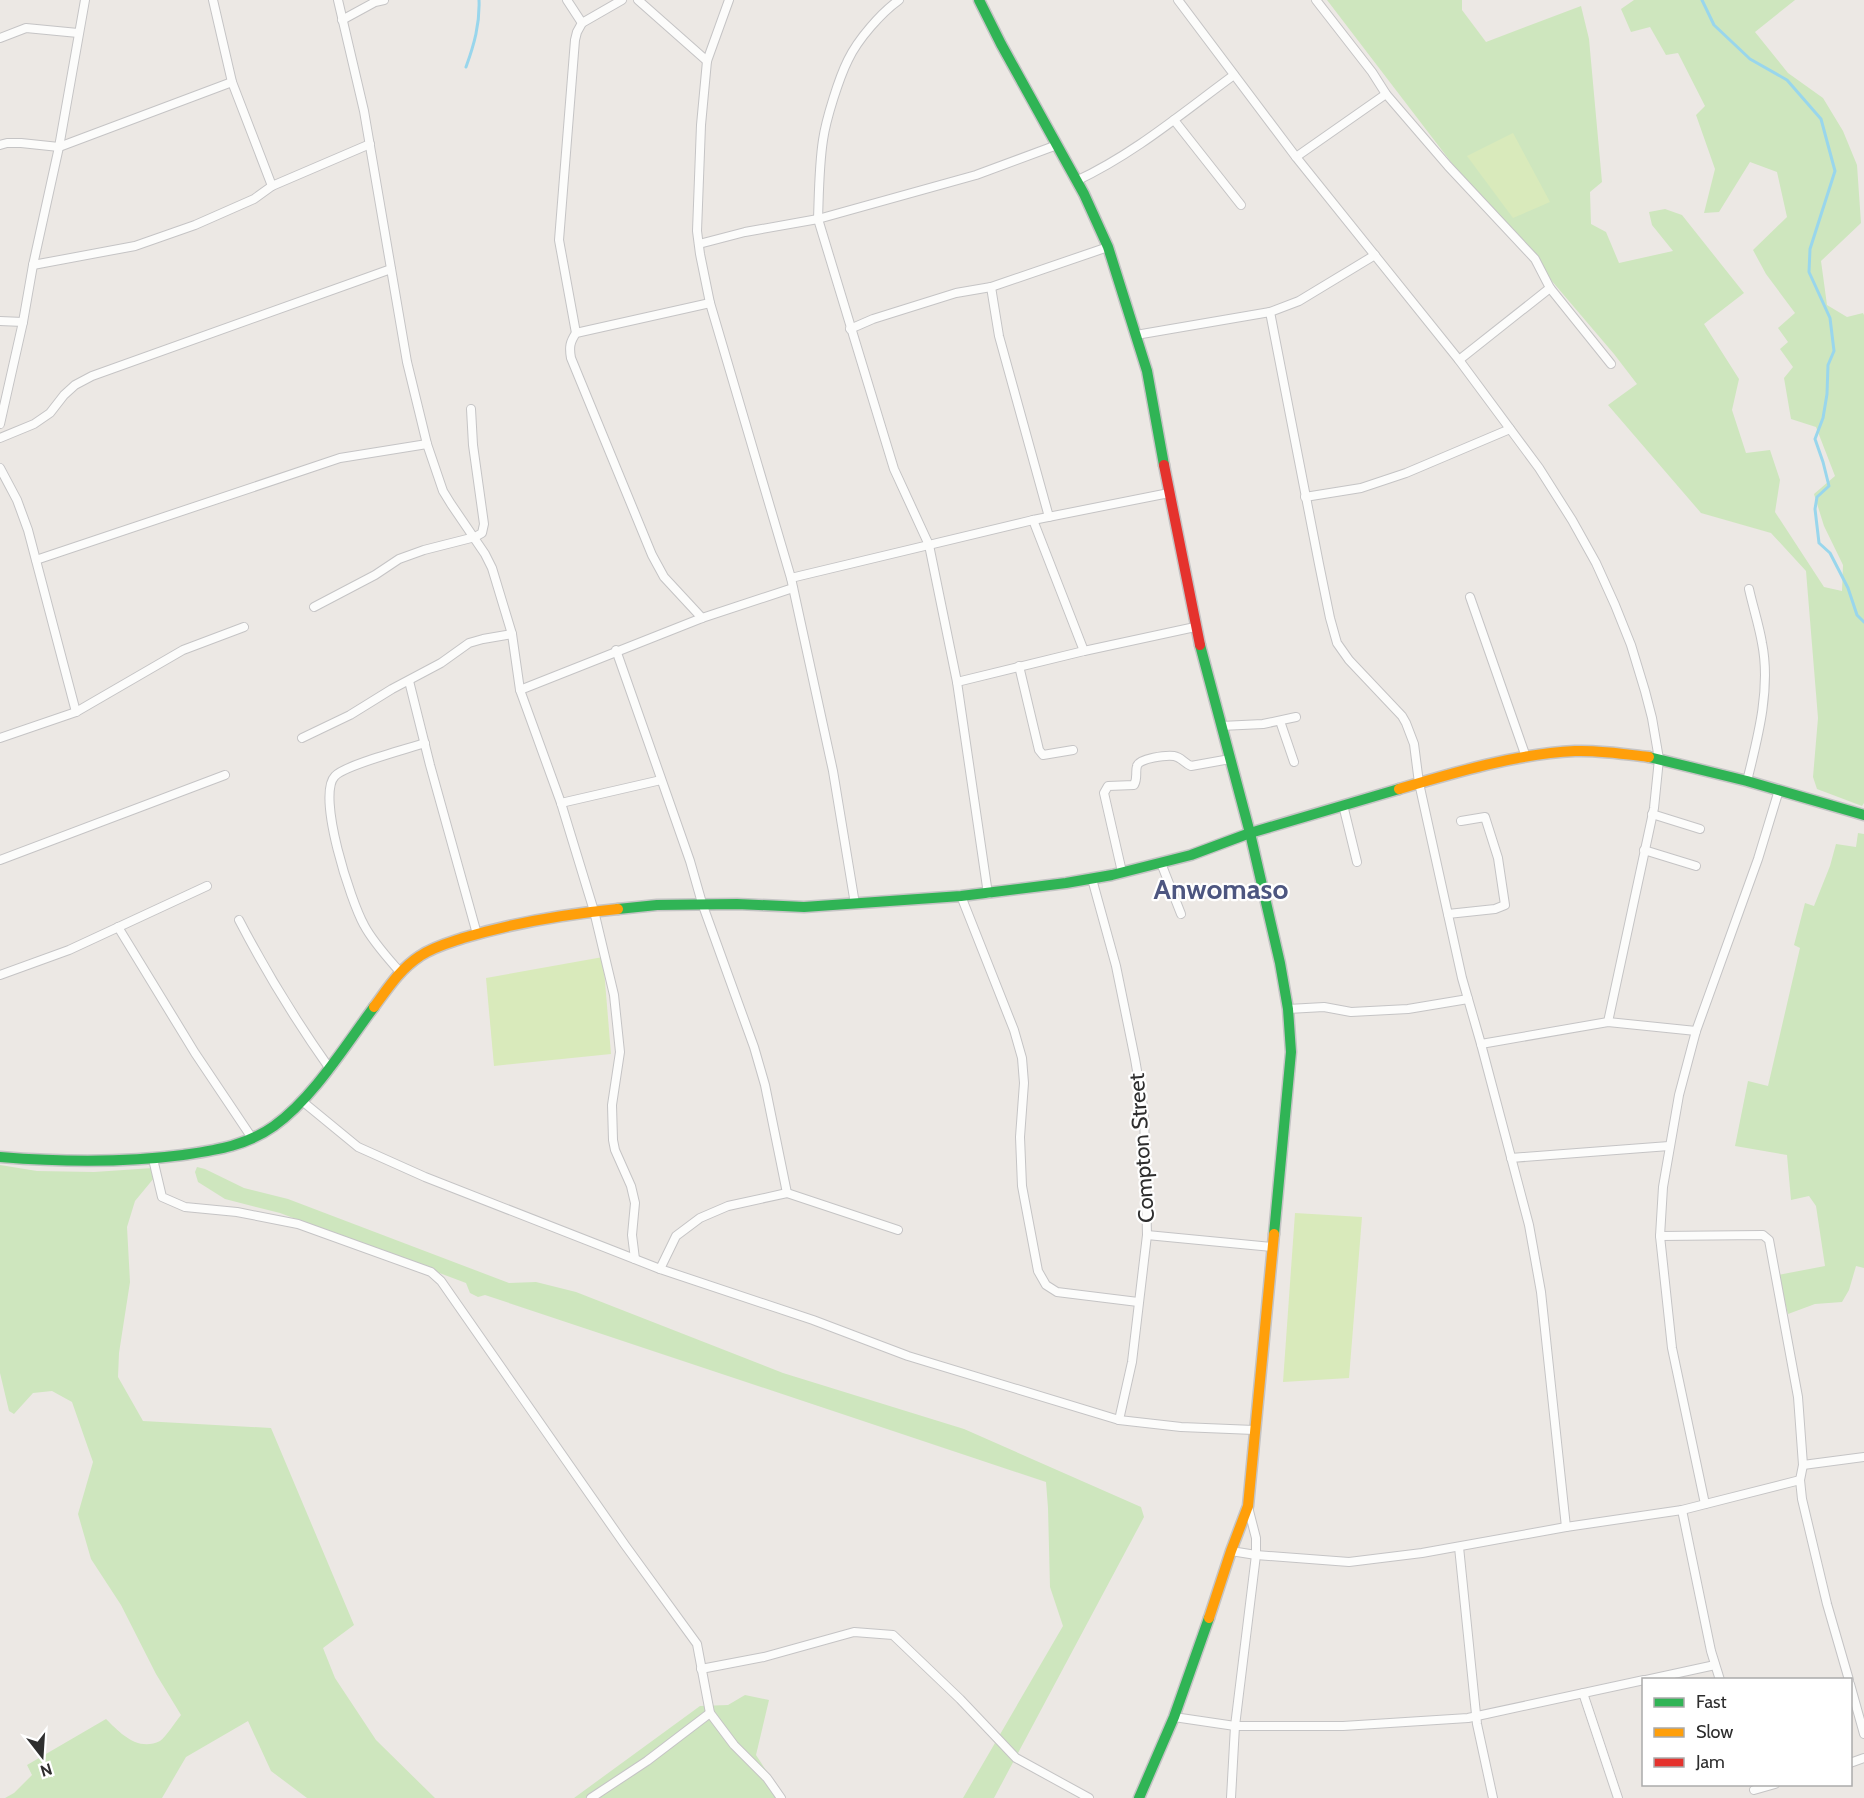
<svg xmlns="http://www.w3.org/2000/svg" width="1864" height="1798" font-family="Cabin,sans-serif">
<rect width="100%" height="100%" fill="#ece8e4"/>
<g fill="#cee6be">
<path d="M1327,0H1462V10L1486,42L1581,6L1589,39L1602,182L1590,192L1591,224L1606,232L1619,263L1673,251L1652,225L1649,212L1665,209L1682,215L1744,293L1704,324L1739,379L1732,410L1746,453L1770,450L1780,480L1775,512L1824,587L1842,591L1843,565L1824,526L1814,494L1835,476L1816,427L1791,419L1784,378L1793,367L1780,349L1788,342L1778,328L1795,313L1766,274L1753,250L1787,217L1777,172L1750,162L1719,212L1704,213L1715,169L1696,115L1705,106L1678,53L1666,55L1650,27L1631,32L1621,9L1634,0H1795L1755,32L1788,73L1823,98L1843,131L1857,165L1861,223L1821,261L1827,305L1847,317L1863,313L1864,315V803L1862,806L1817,789L1813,777L1818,718L1806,571L1771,533L1701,513L1608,405L1637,384L1614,354L1454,166Z"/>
<path d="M1858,833L1864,834V1268L1856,1266L1849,1290L1842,1302L1815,1304L1788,1314L1778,1275L1825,1266L1816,1206L1809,1196L1791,1200L1787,1155L1735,1146L1748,1081L1768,1086L1800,948L1794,945L1805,903L1814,906L1830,866L1836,844L1856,847Z"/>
<path d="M0,1165L37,1171L94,1172L153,1168L154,1178L135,1201L127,1227L130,1282L119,1353L118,1377L143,1421L271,1428L354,1625L323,1648L335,1678L376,1740L435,1798H307L271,1771L248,1721L186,1757L162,1798H5L14,1793L32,1775L27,1765L106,1719C120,1733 138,1752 160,1741C166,1737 176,1721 181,1715L156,1674L121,1605L91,1559L78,1514L93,1462L72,1402L52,1391L33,1393L14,1414L9,1411L0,1373Z"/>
<path d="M197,1167L205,1169L244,1188L288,1199L509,1283L536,1282L576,1292L783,1373L964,1429L1141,1507L1144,1517L994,1798H963L1063,1626L1050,1587L1048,1508L1046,1482L485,1295L478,1297L470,1293L466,1283L280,1213L225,1199L198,1182L195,1172Z"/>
<path d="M745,1695L769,1700L756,1755L784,1798H574L700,1706L728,1705Z"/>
</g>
<g fill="#d9eabb">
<path d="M1513,133L1550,202L1513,218L1467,156Z"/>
<path d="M603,957L611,1054L494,1066L486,978Z"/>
<path d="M1295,1213L1362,1217L1349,1378L1283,1382Z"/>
</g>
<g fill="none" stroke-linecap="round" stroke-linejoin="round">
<g stroke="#99d6ec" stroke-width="3">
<path d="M1702,0L1714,25L1750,59L1787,80L1821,119L1835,171L1810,249L1809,272L1830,318L1834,351L1828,365L1827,394L1823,418L1815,439L1823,462L1829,486L1817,497L1815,509L1819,543L1830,553L1848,588L1857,615L1864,622"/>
<path d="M466,67C474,45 480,24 479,0"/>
</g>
<g stroke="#c5c4c5" stroke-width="10">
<g id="street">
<path d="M213,0L232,82L272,186"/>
<path d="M338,0L364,111L407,362L427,444L443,491L451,504L485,554L492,568L512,634L520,690L561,803L594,911L614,995L620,1052L612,1105L613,1140L615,1150L631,1186L635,1203L632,1235L635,1259"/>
<path d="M567,0L582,23"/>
<path d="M638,0L707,61"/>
<path d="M729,0L707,61L701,125L697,231L700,254L710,303L791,578L833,771L855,904"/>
<path d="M899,0C881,13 858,39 848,60C839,78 826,119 823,140C819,166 819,192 818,219L894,469L929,545L957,682L988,894"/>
<path d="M1178,0L1296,157L1459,360L1539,468L1572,520L1596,563L1615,605L1631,645L1645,691L1652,718L1659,759L1654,808L1608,1022"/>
<path d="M1316,0L1372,72L1386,94L1448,166L1535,259L1550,288L1611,364"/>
<path d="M342,20L375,2L384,0"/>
<path d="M0,38L26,28L78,33"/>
<path d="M1174,120L1241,205"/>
<path d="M0,145L7,143H21L59,147L232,82"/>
<path d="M1296,157L1386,94"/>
<path d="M1076,181C1134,154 1182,113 1234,75"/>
<path d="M699,244L745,232L818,219L976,175L1057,145"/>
<path d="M33,265L135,246L195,225L254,199L272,186L370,144"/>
<path d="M991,287L999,336L1049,517"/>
<path d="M1270,312L1319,564L1330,618L1337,643L1349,660L1402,716L1406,723L1414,744L1419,783L1462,978L1481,1044L1529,1225L1541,1292L1566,1527"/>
<path d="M0,321L23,322"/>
<path d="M850,329L873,319L956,293L991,287L1108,247"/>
<path d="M576,333L559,240L575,40L577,32L582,23L622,0"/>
<path d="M1136,335L1270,312L1299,301L1375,255"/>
<path d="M1459,360L1550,288"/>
<path d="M0,424L23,322L33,265L59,147L85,0"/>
<path d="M0,438L34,424L50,413L64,395L75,385L92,376L391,269"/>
<path d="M0,468L17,500L28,530L76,712"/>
<path d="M1305,497L1361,488L1406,473L1510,429"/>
<path d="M1033,520L1084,651"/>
<path d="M36,560L340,458L427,444"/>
<path d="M791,578L1033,520L1169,493"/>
<path d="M1470,597L1526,757"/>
<path d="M314,607L375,575L399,559L424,550L475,537L482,533L484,524L473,445L471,409"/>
<path d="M702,618L664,577L652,555L571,358C569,347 570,342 576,333L710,303"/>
<path d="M616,650L690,861L702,903L754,1047L765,1085L787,1193"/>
<path d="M1019,666L1039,750L1043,755L1073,750"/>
<path d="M409,681L430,765L477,934"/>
<path d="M957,682L1084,651L1195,627"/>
<path d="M520,690L702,618L793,588"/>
<path d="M1280,721L1294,762"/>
<path d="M1221,726L1263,724L1296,717"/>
<path d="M0,738L76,712L183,650L244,627"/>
<path d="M302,738L350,715L392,689L441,663L469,643L483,639L512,634"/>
<path d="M1747,781C1758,737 1771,688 1762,643C1759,625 1753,607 1749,589"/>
<path d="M561,803L661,780"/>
<path d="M1343,805L1357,862"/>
<path d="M1652,814L1700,829"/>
<path d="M1644,850L1696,866"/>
<path d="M0,860L225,775"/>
<path d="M1161,863L1181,914"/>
<path d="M1122,872L1104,793L1108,786L1134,785C1138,778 1135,772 1137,766C1139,758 1167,755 1174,756C1181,757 1184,763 1191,766L1230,759"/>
<path d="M1092,879L1116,966L1135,1059L1144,1112L1147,1235L1132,1362L1119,1420"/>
<path d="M961,896L1014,1030L1022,1058L1024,1083L1020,1137L1022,1186L1038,1271L1046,1285L1057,1292L1138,1302"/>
<path d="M1448,914L1495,909L1505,905L1498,858L1485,817L1461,821"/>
<path d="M239,920C266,972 296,1021 330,1069"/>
<path d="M118,927L195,1053L252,1138"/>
<path d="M400,972C387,957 373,942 364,925C351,902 316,795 335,776C345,765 407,749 425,743"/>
<path d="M0,975L69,950L207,886"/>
<path d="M1288,1009L1324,1007L1351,1012L1408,1009L1468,999"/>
<path d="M1481,1044L1608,1022L1696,1031"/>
<path d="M302,1101L358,1147L425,1177L660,1269L813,1320L908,1356L1119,1420L1181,1427L1254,1430"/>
<path d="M1511,1158L1669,1146"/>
<path d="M153,1159L162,1197L185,1207L237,1212L298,1224L431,1272L441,1281L625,1545L697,1644L710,1713L734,1745L767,1778L781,1798"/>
<path d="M1147,1235L1272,1247"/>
<path d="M1660,1236L1763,1235L1769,1240L1798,1397L1803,1465L1800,1480L1802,1499L1827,1604L1849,1680"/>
<path d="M660,1269L676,1236L700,1218L728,1206L787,1193L898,1230"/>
<path d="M1803,1465L1864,1457"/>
<path d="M1705,1504L1672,1348L1660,1236L1663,1187L1679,1095L1696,1031L1758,859L1779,790"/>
<path d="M1682,1510L1711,1651L1720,1680"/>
<path d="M1459,1547L1477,1724L1493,1798"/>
<path d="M1231,1551L1256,1555L1349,1562L1422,1553L1566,1527L1682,1510L1800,1480"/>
<path d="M701,1669L764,1657L854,1632L893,1635L960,1699L1016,1758L1089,1798"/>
<path d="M1646,1680L1715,1665"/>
<path d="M1850,1684L1864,1734"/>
<path d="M1583,1693L1618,1798"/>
<path d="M1174,1717L1235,1726H1343L1468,1718L1644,1680"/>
<path d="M1850,1763L1864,1758"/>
<path d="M1754,1790L1775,1784"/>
<path d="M591,1798L647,1761L710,1713"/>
<path d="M1231,1798L1235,1726L1256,1555V1538L1248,1507"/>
</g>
</g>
<g stroke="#c5c4c5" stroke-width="13">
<g id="fast">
<path d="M979,0L1001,44L1084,194L1108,247L1147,371L1164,465"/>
<path d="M1200,645L1250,833L1280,963L1288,1009L1291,1052L1274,1234"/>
<path d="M1649,757L1747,781L1864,815"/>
<path d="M618,909L657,905L737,904L804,907L961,896L1066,883L1112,875L1191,855L1250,833L1399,789"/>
<path d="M0,1157C62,1162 122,1163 183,1155C216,1150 246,1146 274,1126C313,1098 345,1046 374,1007"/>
<path d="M1139,1798L1174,1717L1209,1618"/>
</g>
</g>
<g stroke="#c5c4c5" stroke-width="13">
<g id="slow">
<path d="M1399,789C1456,772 1516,754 1575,751C1600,750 1625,754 1649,757"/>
<path d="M374,1007C388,988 400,969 420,956C433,947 448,943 463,938C513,923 566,914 618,909"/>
<path d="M1209,1618L1231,1551L1248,1506L1274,1234"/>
</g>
</g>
<g stroke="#c5c4c5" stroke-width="13">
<path id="jam" d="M1164,465L1200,645"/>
</g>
<use href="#street" stroke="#fcfcfb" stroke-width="8"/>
<use href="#fast" stroke="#30b455" stroke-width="10"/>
<use href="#slow" stroke="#ff9f0a" stroke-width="10"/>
<use href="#jam" stroke="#e5322d" stroke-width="10"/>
</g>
<g text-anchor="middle" stroke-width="4.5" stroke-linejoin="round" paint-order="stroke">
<g font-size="22" fill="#2e2e2e" stroke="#fff">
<text transform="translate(1141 1148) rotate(-94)" y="8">Compton Street</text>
</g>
<g font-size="28" font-weight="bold" fill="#4d5680" stroke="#fff">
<text x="1221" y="899">Anwomaso</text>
</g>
</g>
<rect x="1642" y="1678" width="210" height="108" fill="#ffffff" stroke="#ababab" stroke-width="1.5"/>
<rect x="1654" y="1698" width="30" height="9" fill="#30b455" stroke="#ababab" stroke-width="1.5"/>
<text x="1696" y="1708" font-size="18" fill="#2e2e2e">Fast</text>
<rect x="1654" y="1728" width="30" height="9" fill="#ff9f0a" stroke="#ababab" stroke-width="1.5"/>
<text x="1696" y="1738" font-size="18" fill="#2e2e2e">Slow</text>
<rect x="1654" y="1758" width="30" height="9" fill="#e5322d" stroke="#ababab" stroke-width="1.5"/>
<text x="1696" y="1768" font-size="18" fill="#2e2e2e">Jam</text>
<g transform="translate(42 1756) rotate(163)" stroke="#ffffff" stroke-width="4.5" paint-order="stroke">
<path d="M0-4.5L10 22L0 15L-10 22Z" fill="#2e2e2e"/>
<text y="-9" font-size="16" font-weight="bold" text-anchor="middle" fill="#2e2e2e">N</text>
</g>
</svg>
